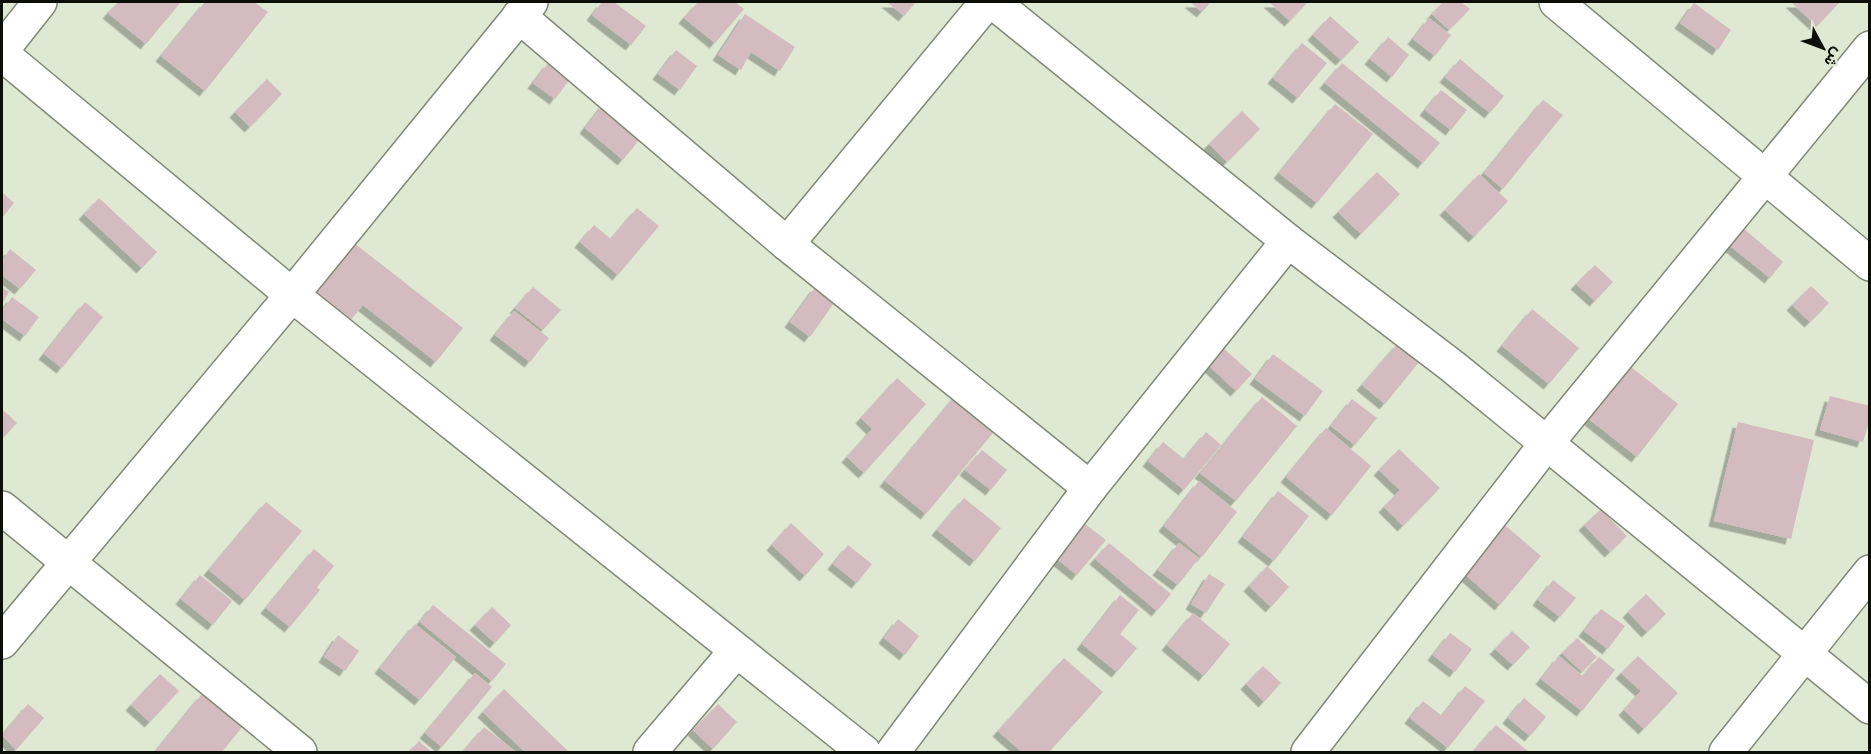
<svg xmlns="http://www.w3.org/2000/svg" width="1871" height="754" font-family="'PT Sans Narrow',Vazirmatn,sans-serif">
<defs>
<filter id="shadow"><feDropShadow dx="-5.5" dy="5.5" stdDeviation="0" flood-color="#0004"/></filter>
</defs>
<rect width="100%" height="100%" fill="#dfe8d3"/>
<g fill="#d3bbc0" filter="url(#shadow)">
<path d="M118,2H181L146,44L108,13Z"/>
<path d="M205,2H254L268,12L205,91L161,56Z"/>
<path d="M602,2H614L646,26L631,45L592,15Z"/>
<path d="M698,2H735L744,9L715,43L684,18Z"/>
<path d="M887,2H916L904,16Z"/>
<path d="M1190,2H1211L1202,12Z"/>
<path d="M1269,2H1308L1290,21Z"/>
<path d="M1443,2H1461L1470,9L1449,30L1432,14Z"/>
<path d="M1791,2H1840L1817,26Z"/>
<path d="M1694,3L1731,30L1718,50L1680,23Z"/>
<path d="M745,14L795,47L780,71L751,52L741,70L718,55Z"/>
<path d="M1330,16L1359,42L1341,60L1313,35Z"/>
<path d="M1429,18L1451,35L1435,56L1413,39Z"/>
<path d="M1388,37L1409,55L1392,77L1370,59Z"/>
<path d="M1302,43L1327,63L1298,98L1273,78Z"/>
<path d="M676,50L697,66L680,90L658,74Z"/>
<path d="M1460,59L1504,96L1490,113L1445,77Z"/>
<path d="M549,62L570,79L555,99L533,83Z"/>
<path d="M1342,63L1440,143L1423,163L1325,83Z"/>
<path d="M267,79L282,94L250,127L235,112Z"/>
<path d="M1441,90L1467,110L1451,130L1425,110Z"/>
<path d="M1543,100L1563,115L1503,189L1484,173Z"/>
<path d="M604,103L643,135L623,160L585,128Z"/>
<path d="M1335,104L1373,134L1317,203L1279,173Z"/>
<path d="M1242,111L1260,129L1227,162L1209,144Z"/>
<path d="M1377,172L1400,194L1361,234L1338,212Z"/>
<path d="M1479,174L1508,201L1474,237L1445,210Z"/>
<path d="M2,192L14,203L2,218Z"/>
<path d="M99,198L157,252L142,268L84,214Z"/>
<path d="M637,208L659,226L618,275L580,242L594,225L611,239Z"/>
<path d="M1743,228L1783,262L1770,278L1729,245Z"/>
<path d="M354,243L463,328L436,362L363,305L337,337L302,310Z"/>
<path d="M10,249L36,270L20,289L2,275V261Z"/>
<path d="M1595,265L1613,282L1595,301L1576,284Z"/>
<path d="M816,286L836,300L810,337L790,322Z"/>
<path d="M1811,286L1829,303L1810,322L1792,305Z"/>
<path d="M2,287L9,292L2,304Z"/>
<path d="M533,287L561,310L543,330L515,308Z"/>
<path d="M12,297L39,317L25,336L2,319V311Z"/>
<path d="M85,302L103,317L62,368L44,354Z"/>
<path d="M1532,309L1579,348L1549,384L1502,346Z"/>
<path d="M514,311L549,338L530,362L495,335Z"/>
<path d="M1398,343L1419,362L1385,404L1362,385Z"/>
<path d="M1221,346L1252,374L1236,391L1206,363Z"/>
<path d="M1273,354L1323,391L1305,416L1255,379Z"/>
<path d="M1626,363L1678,404L1637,457L1584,415Z"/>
<path d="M897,378L926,404L864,473L847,457L872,429L861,418Z"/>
<path d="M957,394L997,428L926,514L885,481Z"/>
<path d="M1830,396L1870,406V419L1863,442L1820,430Z"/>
<path d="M1262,397L1297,426L1236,501L1200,473Z"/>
<path d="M1352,399L1377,418L1355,445L1331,426Z"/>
<path d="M2,409L17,423L2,439Z"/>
<path d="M1738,422L1814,440L1791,539L1714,521Z"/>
<path d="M1326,428L1371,466L1332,515L1286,477Z"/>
<path d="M1206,432L1221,445L1184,490L1148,461L1163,442L1184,459Z"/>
<path d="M1399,449L1440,488L1403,526L1384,507L1400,490L1379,470Z"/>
<path d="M982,450L1007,470L991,490L965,470Z"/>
<path d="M1199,481L1237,512L1202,557L1164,526Z"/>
<path d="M1278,491L1309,516L1274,561L1243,537Z"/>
<path d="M964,498L1001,528L975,561L937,530Z"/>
<path d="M266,502L302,531L245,600L209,570Z"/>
<path d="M1601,509L1627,536L1610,552L1584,525Z"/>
<path d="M1493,515L1541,556L1500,605L1452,563Z"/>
<path d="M791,523L824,554L805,576L772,545Z"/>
<path d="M1085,524L1106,540L1077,575L1057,559Z"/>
<path d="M1109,543L1171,594L1157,611L1095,559Z"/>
<path d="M1179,543L1199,558L1178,585L1158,570Z"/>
<path d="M848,545L872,564L857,583L833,564Z"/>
<path d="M314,549L334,566L317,587L320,590L290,627L266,608Z"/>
<path d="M1267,566L1289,587L1271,607L1249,586Z"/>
<path d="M1209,574L1225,584L1206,613L1191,604Z"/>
<path d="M200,575L232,601L213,625L181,599Z"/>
<path d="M1553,580L1576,598L1560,617L1538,600Z"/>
<path d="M1646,594L1666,614L1647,632L1628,612Z"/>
<path d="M1120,595L1139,610L1120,634L1137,648L1117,672L1082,644Z"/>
<path d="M433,605L506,664L492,681L420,622Z"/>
<path d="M492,607L511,625L495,643L475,625Z"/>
<path d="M1601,609L1625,626L1608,649L1584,631Z"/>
<path d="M1193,613L1230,644L1204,676L1167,645Z"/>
<path d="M898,619L919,636L905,655L884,638Z"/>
<path d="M415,624L456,657L420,700L380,668Z"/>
<path d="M1512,631L1530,647L1513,665L1495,649Z"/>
<path d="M1450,633L1472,649L1455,672L1433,655Z"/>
<path d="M338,635L359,651L345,671L324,657Z"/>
<path d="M1577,638L1597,657L1582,672L1562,653Z"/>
<path d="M1559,656L1583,676L1599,657L1615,670L1582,711L1541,679Z"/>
<path d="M1638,656L1678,693L1644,729L1624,710L1641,691L1621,673Z"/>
<path d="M1064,658L1103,692L1049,752H1022L998,731Z"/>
<path d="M1263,666L1281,683L1264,702L1246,684Z"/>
<path d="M475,673L492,687L442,747L425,733Z"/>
<path d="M160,674L179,691L150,722L131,705Z"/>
<path d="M1465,686L1485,701L1448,748L1410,718L1423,701L1442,716Z"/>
<path d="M504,689L569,752H525L483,712Z"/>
<path d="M202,694L243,726L222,752H155Z"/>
<path d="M1524,698L1546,717L1530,736L1508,718Z"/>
<path d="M28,704L44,718L16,750L2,735Z"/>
<path d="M718,704L737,722L713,749L693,730Z"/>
<path d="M1496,725L1529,752H1473Z"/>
<path d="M484,727L516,752H463Z"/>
<path d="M419,741L432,752H409Z"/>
</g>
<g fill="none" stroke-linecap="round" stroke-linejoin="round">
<g stroke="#818976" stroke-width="36">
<g id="minor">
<path d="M993,2L1288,241L1452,366L1870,707"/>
<path d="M1556,2L1870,264"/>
<path d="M519,16L787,244L987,2"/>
<path d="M2,50L40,2"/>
<path d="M2,54L292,295L864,752"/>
<path d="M787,244L1090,488"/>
<path d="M2,508L300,752"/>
<path d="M2,642L292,295L531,2"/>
<path d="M650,752L736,651"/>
<path d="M893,752L1090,488L1288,241"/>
<path d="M1308,752L1546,444L1870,48"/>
<path d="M1726,752L1870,572"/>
</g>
</g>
<use href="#minor" stroke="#fff" stroke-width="33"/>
</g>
<rect width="1871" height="754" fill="none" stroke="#0c0f08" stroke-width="6"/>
<g transform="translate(1823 48) rotate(131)" stroke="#dfe8d3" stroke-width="4.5" paint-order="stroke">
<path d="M0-4.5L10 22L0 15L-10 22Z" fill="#0c0f08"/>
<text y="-9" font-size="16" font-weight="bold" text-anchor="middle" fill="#0c0f08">ش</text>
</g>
</svg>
